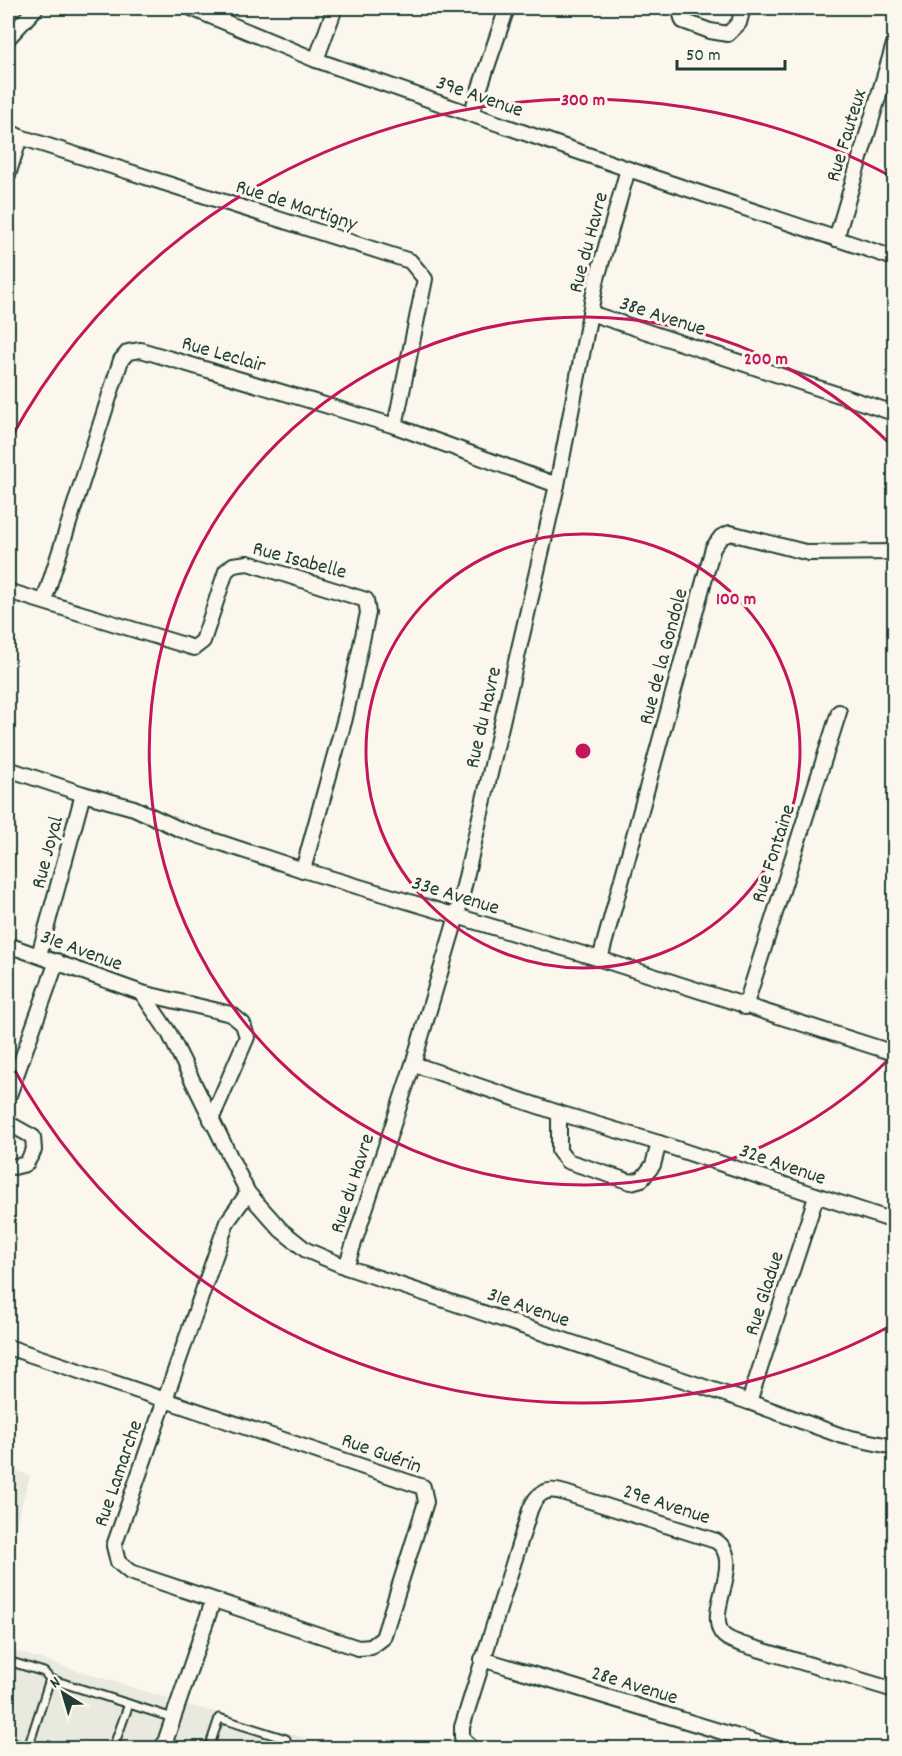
<svg xmlns="http://www.w3.org/2000/svg" width="902" height="1756" font-family="Dekko,sans-serif">
<rect width="100%" height="100%" fill="#fbf7ec"/>
<filter id="ink" filterUnits="userSpaceOnUse"><feTurbulence type="fractalNoise" baseFrequency=".0167" numOctaves="2"/><feDisplacementMap in="SourceGraphic" scale="12" xChannelSelector="R" yChannelSelector="G"/><feConvolveMatrix kernelMatrix="1 2 1 2 8 2 1 2 1" color-interpolation-filters="sRGB"/></filter>
<g filter="url(#ink)">
<g fill="#eae9de">
<path d="M8,1467L30,1476L8,1549Z"/>
<path d="M8,1649L192,1706L342,1748L446,1740L453,1748H8Z"/>
</g>
<g fill="none" stroke-linecap="round" stroke-linejoin="round">
<g stroke="#1f3d34" stroke-width="11">
<g id="service">
<path d="M8,1465L11,1466L8,1478"/>
<path d="M892,1611L894,1617"/>
<path d="M8,1661L44,1672L50,1679L129,1704"/>
<path d="M8,1741L27,1748"/>
<path d="M28,1748L50,1679"/>
<path d="M113,1748L129,1704L173,1718"/>
<path d="M209,1748L219,1718L286,1739L283,1748"/>
</g>
</g>
<g stroke="#1f3d34" stroke-width="18">
<g id="minor">
<path d="M191,8L316,60L628,169L894,258"/>
<path d="M679,8L683,21L710,31L728,34L739,23L743,8"/>
<path d="M8,38L36,8"/>
<path d="M316,60L335,8"/>
<path d="M471,114L507,8"/>
<path d="M8,131L20,137L410,261L425,279L395,426"/>
<path d="M8,175L20,137"/>
<path d="M836,239L894,44"/>
<path d="M590,313L894,413"/>
<path d="M8,591L194,648L203,641L226,571L233,565L248,563L366,600L368,613L345,718L303,870"/>
<path d="M44,601L121,360L128,352L141,350L395,426L557,485"/>
<path d="M8,769L83,794L134,808L179,829L303,870L600,959L894,1053"/>
<path d="M8,945L142,993L169,1033L248,1193L281,1230L306,1250L346,1267L749,1402L842,1436L894,1447"/>
<path d="M39,955L83,794"/>
<path d="M600,959L713,548L721,537L730,533L809,553L894,552"/>
<path d="M142,993L231,1014L243,1024L247,1037L211,1120"/>
<path d="M745,1007L839,712"/>
<path d="M413,1064L559,1113L659,1143L894,1221"/>
<path d="M8,1098L57,961"/>
<path d="M559,1113V1151L567,1161L631,1182L642,1179L653,1165L659,1143"/>
<path d="M8,1123L33,1137L34,1150L26,1164L14,1167L8,1165"/>
<path d="M346,1267L413,1064L457,916L557,485L596,282L628,169"/>
<path d="M8,1347L423,1487L426,1502L383,1638L371,1647L358,1648L130,1572L118,1562L114,1546L227,1222L248,1193"/>
<path d="M749,1402L816,1197"/>
<path d="M482,1659L775,1748"/>
<path d="M163,1748L213,1601"/>
<path d="M471,1748L462,1737V1727L530,1510C537,1492 547,1487 565,1493L716,1541C745,1560 707,1608 721,1632C725,1639 734,1641 741,1644L894,1690"/>
</g>
</g>
<use href="#service" stroke="#fbf7ec" stroke-width="7"/>
<use href="#minor" stroke="#fbf7ec" stroke-width="14"/>
</g>
</g>
<g fill="none" stroke="#c2185b" stroke-width="3">
<circle cx="583" cy="751" r="217"/>
<path d="M893 1055A434 434 0 1 1 893 447"/>
<path d="M894 1324A652 652 0 0 1 10 1062M10 440A652 652 0 0 1 894 178"/>
</g>
<g text-anchor="middle" stroke-width="6" stroke-linejoin="round" paint-order="stroke">
<g font-size="21" fill="#1f3d34" stroke="#fbf7ec">
<text transform="translate(480 95) rotate(19)" y="7">39e Avenue</text>
<text transform="translate(845 135) rotate(-73)" y="7">Rue Fauteux</text>
<text transform="translate(297 204) rotate(18)" y="7">Rue de Martigny</text>
<text transform="translate(587 242) rotate(-75)" y="7">Rue du Havre</text>
<text transform="translate(663 315) rotate(18)" y="7">38e Avenue</text>
<text transform="translate(224 353) rotate(16)" y="7">Rue Leclair</text>
<text transform="translate(300 559) rotate(15)" y="7">Rue Isabelle</text>
<text transform="translate(662 656) rotate(-75)" y="7">Rue de la Gondole</text>
<text transform="translate(482 717) rotate(-77)" y="7">Rue du Havre</text>
<text transform="translate(46 852) rotate(-75)" y="7">Rue Joyal</text>
<text transform="translate(772 853) rotate(-72)" y="7">Rue Fontaine</text>
<text transform="translate(456 894) rotate(17)" y="7">33e Avenue</text>
<text transform="translate(82 949) rotate(20)" y="7">31e Avenue</text>
<text transform="translate(783 1163) rotate(19)" y="7">32e Avenue</text>
<text transform="translate(351 1183) rotate(-72)" y="7">Rue du Havre</text>
<text transform="translate(763 1293) rotate(-72)" y="7">Rue Gladue</text>
<text transform="translate(529 1306) rotate(19)" y="7">31e Avenue</text>
<text transform="translate(382 1452) rotate(20)" y="7">Rue Guérin</text>
<text transform="translate(117 1473) rotate(-71)" y="7">Rue Lamarche</text>
<text transform="translate(667 1503) rotate(18)" y="7">29e Avenue</text>
<text transform="translate(635 1684) rotate(17)" y="7">28e Avenue</text>
</g>
</g>
<circle cx="583" cy="751" r="9" fill="#c2185b" stroke="#fbf7ec" stroke-width="3"/>
<g font-size="18" text-anchor="middle" font-weight="bold" fill="#c2185b" stroke="#fbf7ec" stroke-width="6" stroke-linejoin="round" paint-order="stroke">
<text x="583" y="105">300 m</text>
<text x="766" y="364">200 m</text>
<text x="736" y="604">100 m</text>
</g>
<rect width="902" height="1756" fill="none" stroke="#fbf7ec" stroke-width="30"/>
<rect x="15" y="15" width="872" height="1726" fill="none" stroke="#1f3d34" stroke-width="2" filter="url(#ink)"/>
<g transform="translate(63 1693) rotate(323)" stroke="#fbf7ec" stroke-width="4.5" paint-order="stroke">
<path d="M0-4.5L10 22L0 15L-10 22Z" fill="#1f3d34"/>
<text y="-9" font-size="16" font-weight="bold" text-anchor="middle" fill="#1f3d34">N</text>
</g>
<path d="M677 60v9h108v-9" fill="none" stroke="#1f3d34" stroke-width="3"/>
<text x="686" y="60" font-size="18" fill="#1f3d34" stroke="#fbf7ec" stroke-width="4.5" paint-order="stroke">50 m</text>
</svg>
